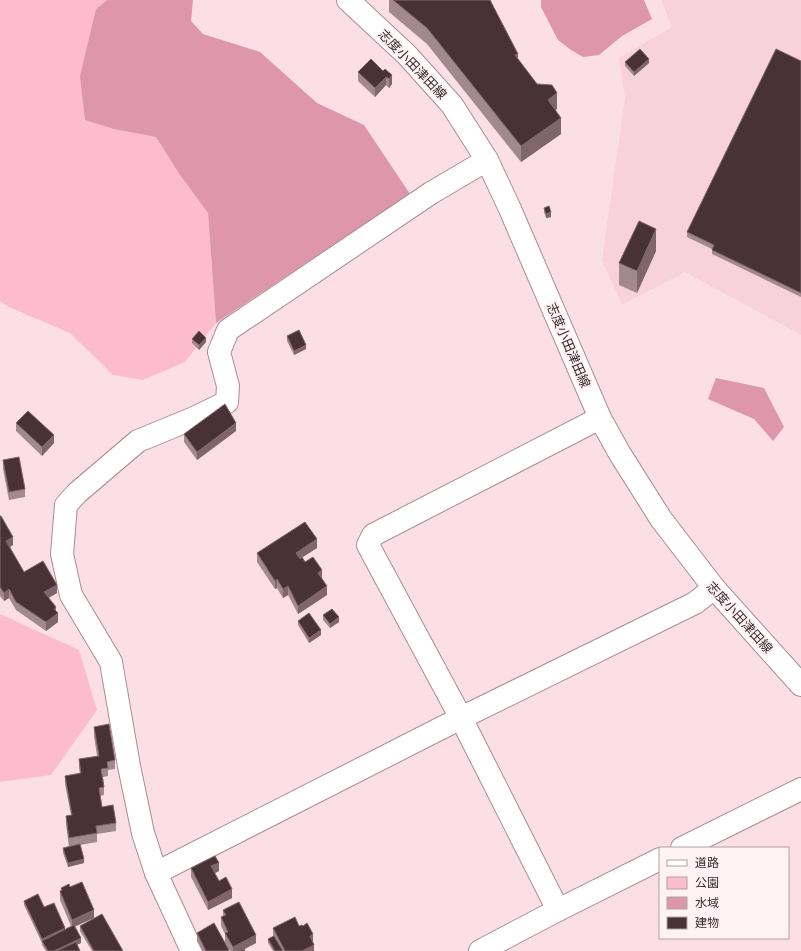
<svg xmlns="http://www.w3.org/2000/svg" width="801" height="951" font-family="'Open Sans','Noto Sans JP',sans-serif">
<rect width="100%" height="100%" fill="#fcdfe6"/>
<path fill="#f7d2db" d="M661,0H801V335L685,272L622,305L602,260L625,98L619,58L672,27Z"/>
<g fill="#fcbcce">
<path d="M0,0H107L96,9L114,129L156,137L180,175L208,213L216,323L185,362L143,380L113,375L70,333L9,307L0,301Z"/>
<path d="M0,614L79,650L97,710L51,775L0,782Z"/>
</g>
<g fill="#dd96aa">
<path d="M107,0H193L191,21L203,34L260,52L317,103L364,125L410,194L216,323L208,213L180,175L156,137L114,129L85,120L80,76L96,9Z"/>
<path d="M541,0H644L652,19L622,36L599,55L583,57L571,50L558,40L541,7Z"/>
<path d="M716,378L764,388L784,427L773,441L754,419L708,399Z"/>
</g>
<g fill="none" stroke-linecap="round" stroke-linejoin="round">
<g stroke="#a88d94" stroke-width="24">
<g id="minor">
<path d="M682,848L801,789"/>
<path d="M156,873L461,718L695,603L714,588"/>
<path d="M558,910L461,718L368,545L373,535L600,418"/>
<path d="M192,951L156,873L143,833L129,766L111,662L71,595L62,554L66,505L77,493L138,441L194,418L227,402L228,386L219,352L228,330L431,193L487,160"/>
<path d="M480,951L558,910L660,859"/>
</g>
</g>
<g stroke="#a88d94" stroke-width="24">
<path id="secondary" d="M348,0L407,55L452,105L487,160L510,209L600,418L620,454L661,519L714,588L801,685"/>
</g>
<use href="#minor" stroke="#fff" stroke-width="22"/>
<use href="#secondary" stroke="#fff" stroke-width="22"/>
</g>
<g fill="#a2888f">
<path d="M389,0H490L518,59L537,84L557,109L556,110L561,134L521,162L427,44L389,12Z"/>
<path d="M801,61V297L712,254V249L687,237V232Z"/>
<path d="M625,62L649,63L634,76L625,66Z"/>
<path d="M383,71L392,84L389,88L386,85L375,97L358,81V72Z"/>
<path d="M544,208L551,217L546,218L544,212Z"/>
<path d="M656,251L637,293L619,285V263Z"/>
<path d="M287,336L306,349L294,355L287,341Z"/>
<path d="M192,339L206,342L199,350L192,343Z"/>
<path d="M16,423L54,443L42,456L16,431Z"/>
<path d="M236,431L197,460L184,442V434Z"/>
<path d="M3,460L25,489V497L9,500L3,469Z"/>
<path d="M0,516L13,545L10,547L24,572L57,593L49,598L56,611L58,622L46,631L16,610L9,598L4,601L0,596Z"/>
<path d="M317,548L300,559L305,562L322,579L327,595L298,614L288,595L283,598L277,588L275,589L257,562V553Z"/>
<path d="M323,615L339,622L330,628L323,620Z"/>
<path d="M298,621L321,635L309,643L298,625Z"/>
<path d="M94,727L115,760V769L108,770V776L103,777L104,787V795L100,796L102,807L116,823V831L97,834V842L80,845L84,863L68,867L63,853V848L73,846L69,847L66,824V816L71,815L65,784V776L80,774L79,768V759L97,756L94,736Z"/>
<path d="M191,868L219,871L215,873L219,881L232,898L208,910L191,877Z"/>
<path d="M61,888L81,943L77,944L80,951H46L42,945V943L24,905V901L44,907L65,929L71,926L60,900V891H61Z"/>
<path d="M223,910L256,943L244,949L245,951H230L225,942V934L221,926V917L223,916Z"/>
<path d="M80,926L123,951H92L80,931Z"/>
<path d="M299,926L313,942L314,951H273L268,943V939L273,936V928Z"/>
<path d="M197,933L229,951H202L197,941Z"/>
</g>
<g fill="#7e666c">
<path d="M518,54V70L515,55Z"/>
<path d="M649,59V63L634,76V72Z"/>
<path d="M392,75V84L389,88V79Z"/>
<path d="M386,77V85L375,97V88Z"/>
<path d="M557,93V109L548,116V100Z"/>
<path d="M561,118V134L521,162V146Z"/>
<path d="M551,212V217L546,218V214Z"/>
<path d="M656,229V251L637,293V271Z"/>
<path d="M206,338V342L199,350V345Z"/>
<path d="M306,345V349L294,355V351Z"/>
<path d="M236,423V431L197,460V452Z"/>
<path d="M54,435V443L42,456V447Z"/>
<path d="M13,537V545L6,549V541Z"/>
<path d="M317,539V548L296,561V553Z"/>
<path d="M322,570V579L318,573Z"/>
<path d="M277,579V588L275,589V581Z"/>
<path d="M57,585V593L44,600V592Z"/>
<path d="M288,586V595L283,598V589Z"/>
<path d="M327,586V595L298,614V606Z"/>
<path d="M9,589V598L4,601V593Z"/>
<path d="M56,607V615L58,613V622L46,631V622L54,609Z"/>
<path d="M339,617V622L330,628V624Z"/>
<path d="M321,630V635L309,643V638Z"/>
<path d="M84,859V863L68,867V863Z"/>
<path d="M219,863V871L211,875V866Z"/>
<path d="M232,889V898L208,910V902Z"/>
<path d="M94,910V918L72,928V920Z"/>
<path d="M65,928V932L42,941V943V939Z"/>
<path d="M313,934V943L310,936Z"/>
<path d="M256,935V943L241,951H233V947Z"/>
<path d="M81,938V943L63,951H54Z"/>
<path d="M314,945V951H302Z"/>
</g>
<g fill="#483238" stroke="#7e666c">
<path d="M393,0H490L518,54L515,55L537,84L552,85L557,93L548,100L561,118L521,146L427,28Z"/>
<path d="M640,49L649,59L634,72L625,62Z"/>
<path d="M776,49L801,61V293L712,250L714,245L687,232Z"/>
<path d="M371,59L383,71L385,69L392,75L389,79L386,77L375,88L358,72Z"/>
<path d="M549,206L551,212L546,214L544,208Z"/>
<path d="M639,221L656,229L637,271L619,263Z"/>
<path d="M299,330L306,345L294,351L287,336Z"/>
<path d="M199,331L206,338L199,345L192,339Z"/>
<path d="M225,404L236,423L197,452L184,434Z"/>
<path d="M28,411L54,435L42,447L16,423Z"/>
<path d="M19,457L25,489L9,492L3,460Z"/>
<path d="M0,516H1L13,537L6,541L24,572L43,561L57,585L44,592L56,607L54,609L58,613L46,622L16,602L9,589L4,593L0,587Z"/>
<path d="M305,522L317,539L296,553L300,559L302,557L305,562L313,557L322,570L318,573L327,586L298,606L288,586L283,589L277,579L275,581L257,553Z"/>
<path d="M332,609L339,617L330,624L323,615Z"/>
<path d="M309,613L321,630L309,638L298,621Z"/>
<path d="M109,724L115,760L107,762L108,768L101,769L104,787L99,788L102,807L113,805L116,823L96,826L97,833L69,838L66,816L72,815L65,776L81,773L79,759L99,756L94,727Z"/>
<path d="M80,844L84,859L68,863L63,848Z"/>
<path d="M215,856L219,863L211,866L219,881L226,877L232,889L208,902L191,868Z"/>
<path d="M82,882L94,910L72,920L60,891L62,890L61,888L69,884L70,887Z"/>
<path d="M38,894L44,907L54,903L65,928L42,939L24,901Z"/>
<path d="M239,902L256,935L233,947L225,933L228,932L221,917L226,915L223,910Z"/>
<path d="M102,914L123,951H94L80,926Z"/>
<path d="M295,917L299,926L302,925L303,926L307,923L313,934L310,936L314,945L302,951H285L273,928Z"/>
<path d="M214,923L229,950L228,951H206L197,933Z"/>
<path d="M74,925L81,938L54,951H48L42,941Z"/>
<path d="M274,936L283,951H275L268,939Z"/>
<path d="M76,942L80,951H57Z"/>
<path d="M244,949L245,951H239Z"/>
</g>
<g text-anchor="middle" stroke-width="4" stroke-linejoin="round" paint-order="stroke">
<g font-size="13" fill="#34292c" stroke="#fef2f5">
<text transform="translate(413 64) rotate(46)" y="5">志度小田津田線</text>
<text transform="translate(569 345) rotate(67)" y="5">志度小田津田線</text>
<text transform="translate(740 617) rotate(48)" y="5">志度小田津田線</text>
</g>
</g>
<rect x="659" y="847" width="130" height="92" fill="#fef2f5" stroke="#ada2a5"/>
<rect x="667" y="860" width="20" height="6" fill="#ffffff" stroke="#ada2a5"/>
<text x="695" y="867" font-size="12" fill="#34292c">道路</text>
<rect x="667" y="877" width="20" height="12" fill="#fcbcce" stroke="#ada2a5"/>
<text x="695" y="887" font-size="12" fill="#34292c">公園</text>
<rect x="667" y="897" width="20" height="12" fill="#dd96aa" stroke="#ada2a5"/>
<text x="695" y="907" font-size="12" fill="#34292c">水域</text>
<rect x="667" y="917" width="20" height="12" fill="#483238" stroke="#ada2a5"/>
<text x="695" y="927" font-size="12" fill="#34292c">建物</text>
</svg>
